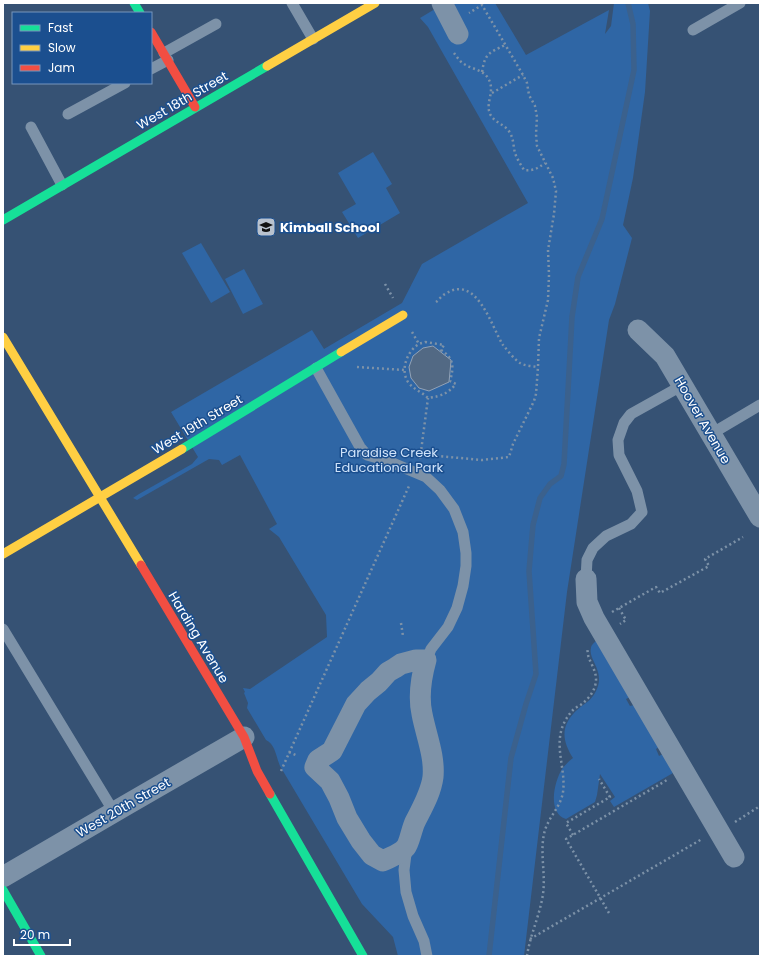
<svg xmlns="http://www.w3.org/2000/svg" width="763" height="959" font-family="Poppins,sans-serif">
<rect width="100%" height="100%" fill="#365274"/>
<g fill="#2f66a5">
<path d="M445,3H495L526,55L609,10L605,34L611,26L614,3H648L650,11L645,92L633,178L623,225L632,238L615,304L609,320L567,592L524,956H398L393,937L362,904L280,766C276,756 275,744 266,740L247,708L248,703L244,693L245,692L243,688L250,689L327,637L326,615L279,537L269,529L277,524L240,455L222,465L219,460L209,459L137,500L133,498L139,494L192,464L198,457L171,412L312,330L324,349L402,303L422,264L528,203L428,27L420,18Z"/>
<path d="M373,152L392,184L386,188L400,213L358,238L342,212L356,204L338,173Z"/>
<path d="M201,243L230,292L211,303L182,253Z"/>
<path d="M244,269L263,304L243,314L225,279Z"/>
<path d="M596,641L630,697L626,699L630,706L634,705L659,747L656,749L659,756L663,754L673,773L614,807L610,801L615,797L600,774L597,795L595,802L566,819C547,813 554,782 562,769C565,765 569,761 573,758C563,742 560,728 574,713C583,703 593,702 598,686C603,669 588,659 591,648C591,645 594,643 596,641Z"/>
</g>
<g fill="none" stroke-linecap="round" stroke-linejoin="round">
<path stroke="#3b618d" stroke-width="5.5" d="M489,956L511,758L526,704L536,674L529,571L533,525L540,498L550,484L561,476L564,464L572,317L578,277L602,219L634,70L633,24L628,3"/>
</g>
<path fill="#526984" stroke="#92a2b6" d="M433,346L451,360V361L449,382L429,391L419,388L411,378L409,367L413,356L423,348Z"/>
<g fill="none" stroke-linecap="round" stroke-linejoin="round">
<g stroke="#7d92a8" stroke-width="2.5" stroke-dasharray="2 3" stroke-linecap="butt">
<path d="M454,53C457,57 460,62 464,64C472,69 483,70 488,78C496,91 485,102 490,114C494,122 503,124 508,130C514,137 513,146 515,153C517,159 521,165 524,170C534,171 538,168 545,163"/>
<path d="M482,72C485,53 489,53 505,45"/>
<path d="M492,93L523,75"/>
<path d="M385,284L393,298"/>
<path d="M436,302C439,300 441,296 445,294C477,273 491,326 503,345C508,351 514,359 520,363C525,366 532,366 538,367"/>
<path d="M412,332L419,344"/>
<path d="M425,342L444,345L441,350C454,358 454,367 450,381L456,384C447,394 442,396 428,398C422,392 414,390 408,382C400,370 407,351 419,344C421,343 423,343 425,342Z"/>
<path d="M357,367L404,370"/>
<path d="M422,451L438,456L482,460L509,457L513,444L534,401L536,394L538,367L539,338L548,300L549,275L548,250L554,214L556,191L553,178L537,146L536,134L537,117L535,106L529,95L527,83L523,75L482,5L469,13"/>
<path d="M420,459L428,398"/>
<path d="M619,608L626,620L620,624"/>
<path d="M612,612L656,587L660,593L709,566L705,559L743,537"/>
<path d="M401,623L403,636"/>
<path d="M289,752L298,756"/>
<path d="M281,771L409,486"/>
<path d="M735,822L760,806"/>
<path d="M573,835L566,823L610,797L599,779"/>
<path d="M609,913L566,839L667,780"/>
<path d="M530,939L702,839"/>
<path d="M527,956C530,935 540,915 543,894C546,873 539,851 545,830C549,817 561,806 563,792C566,771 555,749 562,728C564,722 568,715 573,710C576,707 580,706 583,703C588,699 593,693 595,686C600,670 585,660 588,648"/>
</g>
<g stroke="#7d92a8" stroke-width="11">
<path d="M292,3L313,39"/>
<path d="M693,30L740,3"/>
<path d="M164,53L216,24"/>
<path d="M151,69L168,60"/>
<path d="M68,114L125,83"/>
<path d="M31,127L62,185"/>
<path d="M316,368L360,447L367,455L388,461L426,477L440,490L454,509L463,532L466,553V566L463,586L457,608L448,627L431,649L425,664"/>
<path d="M711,434L760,405"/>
<path d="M586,579L587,560L593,548L606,536L631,524L642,512L637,491L619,455L618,440L624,423L631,414L683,385"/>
<path d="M3,629L114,812"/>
<path d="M407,846L404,870L406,892L413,916L424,941L427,956"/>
</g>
<g stroke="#7d92a8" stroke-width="21">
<path d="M442,3L458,34"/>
<path d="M638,330L665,356L760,517"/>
<path d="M586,579L587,602L594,618L734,857"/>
<path d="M416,660H426C421,678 418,696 422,714C426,735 435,756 433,777C431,793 422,808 415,822C412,828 409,844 406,847C401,854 390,857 383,861L372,855L361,841L347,818L339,798L330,781L315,767L318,760L332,751L356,704L368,691L379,682L388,672L395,668L401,664Z"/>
<path d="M3,877L128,804L244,737"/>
</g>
<g stroke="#16e098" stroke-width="9">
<path d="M134,3L140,13"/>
<path d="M3,220L267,66"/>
<path d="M182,449L341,352"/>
<path d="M270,794L363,956"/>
<path d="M3,890L41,956"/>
</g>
<g stroke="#ffcf43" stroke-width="9">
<path d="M267,66L375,3"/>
<path d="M3,337L141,565"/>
<path d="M341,352L403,315"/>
<path d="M3,554L182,449"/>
</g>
<g stroke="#f24e42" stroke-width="9">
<path d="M151,32L195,107"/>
<path d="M141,565L244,737L257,771L270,794"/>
</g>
</g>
<defs>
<g id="school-square" transform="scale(1)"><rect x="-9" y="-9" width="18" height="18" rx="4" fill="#b9c2ce" stroke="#1b4f8f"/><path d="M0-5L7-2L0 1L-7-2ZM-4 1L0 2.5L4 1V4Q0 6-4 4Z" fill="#111"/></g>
</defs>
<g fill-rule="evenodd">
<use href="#school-square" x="266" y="227"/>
</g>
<g text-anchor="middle" stroke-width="3" stroke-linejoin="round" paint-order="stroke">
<g font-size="13" fill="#fff" stroke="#1b4f8f">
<text transform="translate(182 100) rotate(-30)" y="5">West 18th Street</text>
<text transform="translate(703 420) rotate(60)" y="5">Hoover Avenue</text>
<text transform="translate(197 424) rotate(-31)" y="5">West 19th Street</text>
<text transform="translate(199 637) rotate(59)" y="5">Harding Avenue</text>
<text transform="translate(123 807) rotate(-30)" y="5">West 20th Street</text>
</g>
<g font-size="13" font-weight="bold" fill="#fff" stroke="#1b4f8f" text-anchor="start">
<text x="280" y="232">Kimball School</text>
</g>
<g font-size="13" fill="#cfe3fa" stroke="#1b4f8f">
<text x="389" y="457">Paradise Creek<tspan x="389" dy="15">Educational Park</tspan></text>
</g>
</g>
<rect width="763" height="959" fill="none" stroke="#ffffff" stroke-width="8"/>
<rect x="12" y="12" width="140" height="72" fill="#1b4f8f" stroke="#7695bc"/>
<rect x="20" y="25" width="20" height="6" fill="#16e098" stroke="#7695bc"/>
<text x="48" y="32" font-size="12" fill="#ffffff">Fast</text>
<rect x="20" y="45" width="20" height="6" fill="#ffcf43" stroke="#7695bc"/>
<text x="48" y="52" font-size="12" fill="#ffffff">Slow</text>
<rect x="20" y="65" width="20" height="6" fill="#f24e42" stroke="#7695bc"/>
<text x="48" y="72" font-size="12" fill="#ffffff">Jam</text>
<path d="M14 939v6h56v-6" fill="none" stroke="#ffffff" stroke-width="2"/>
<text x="20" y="939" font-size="12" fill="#ffffff" stroke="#1b4f8f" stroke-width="3" paint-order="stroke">20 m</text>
</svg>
